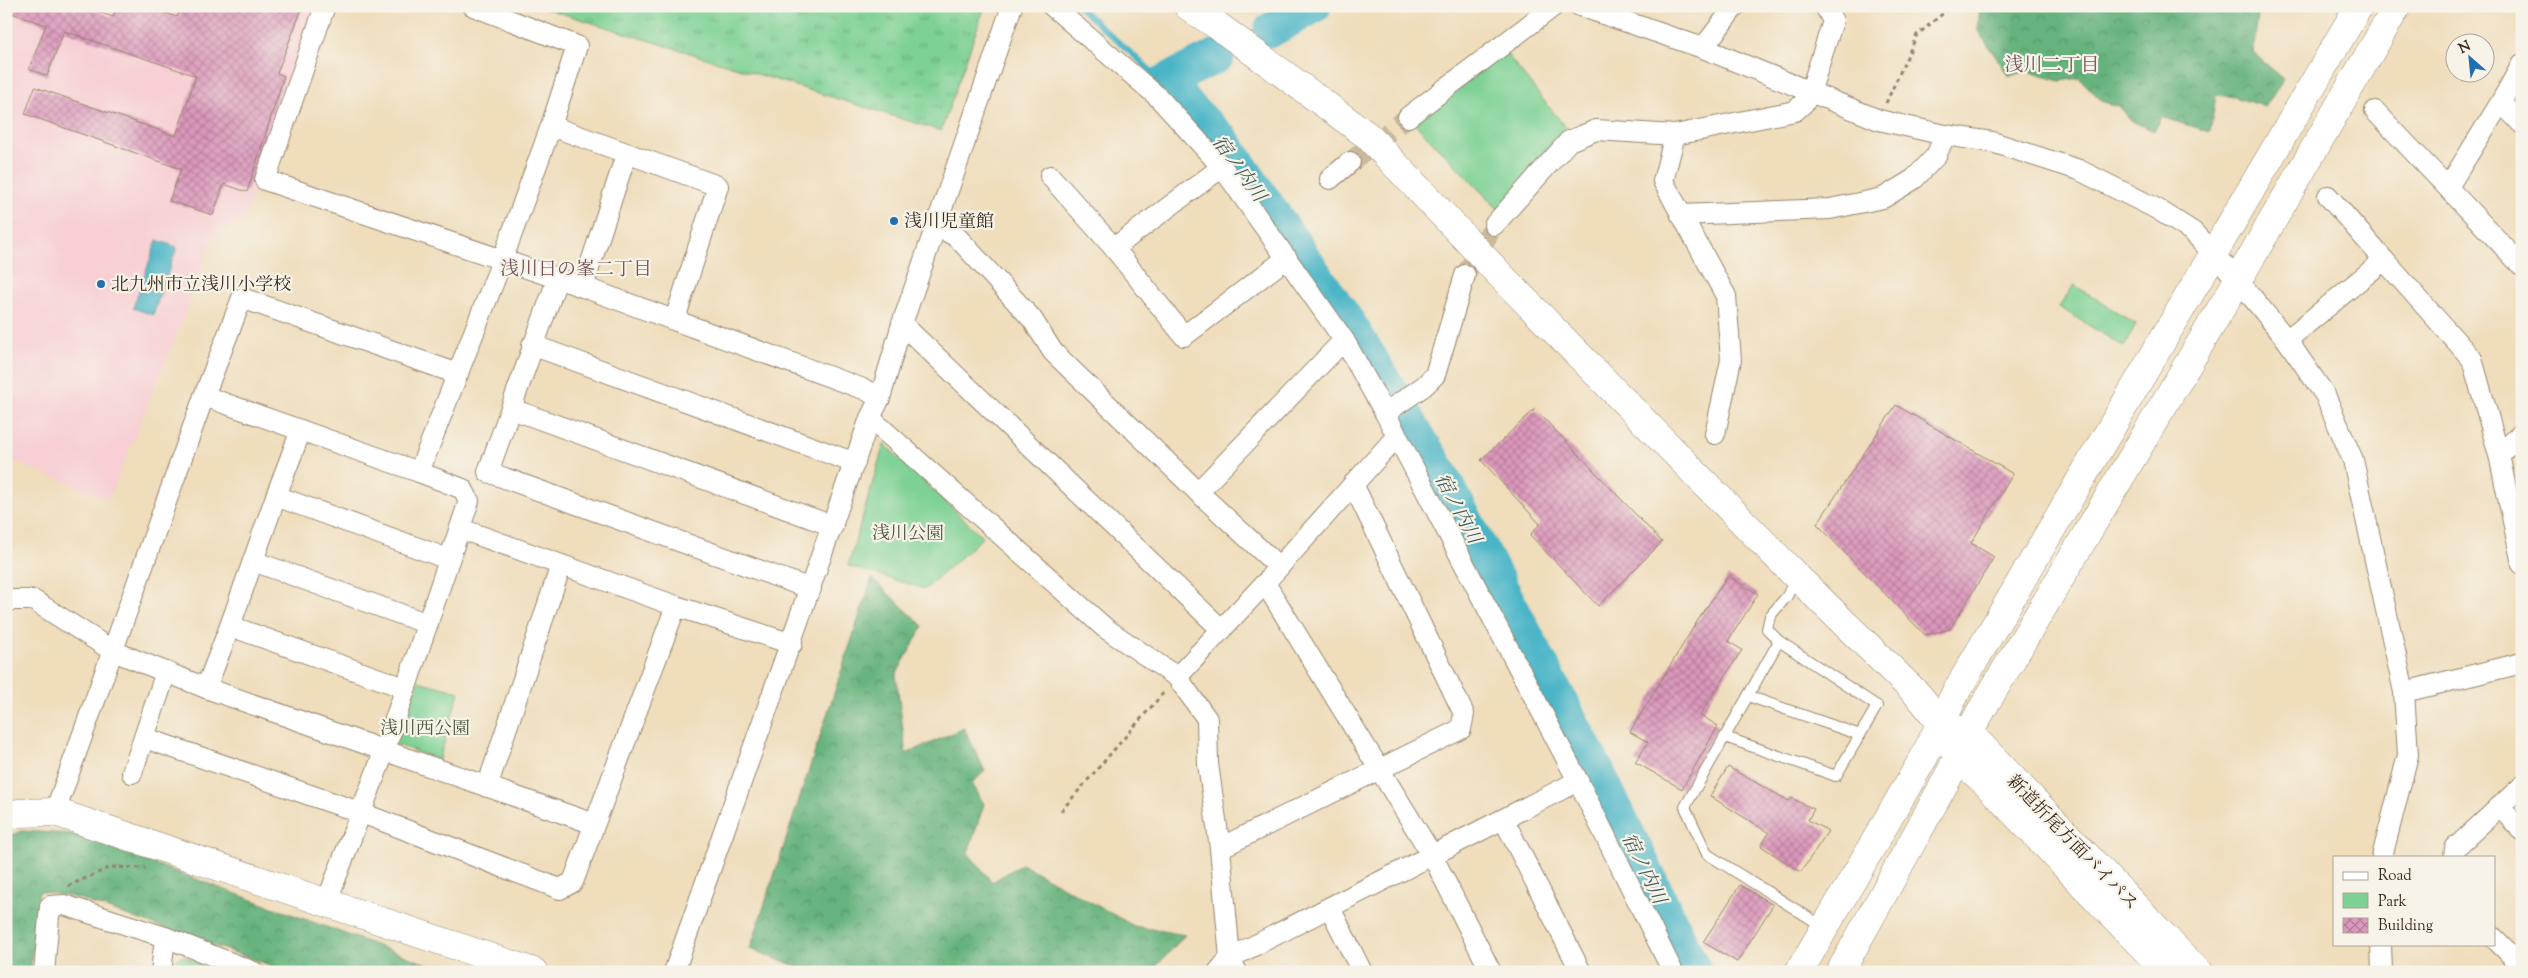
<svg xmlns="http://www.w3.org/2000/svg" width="2528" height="978" font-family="'Sorts Mill Goudy','Noto Serif JP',serif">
<defs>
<pattern id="grass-tufts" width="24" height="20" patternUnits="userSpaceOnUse" patternTransform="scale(1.25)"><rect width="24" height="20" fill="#7dd194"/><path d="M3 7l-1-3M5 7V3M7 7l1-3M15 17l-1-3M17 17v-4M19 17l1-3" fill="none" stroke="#68aa78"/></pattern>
<pattern id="forest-crowns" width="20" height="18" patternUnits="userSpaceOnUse" patternTransform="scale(1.25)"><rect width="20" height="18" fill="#66b37e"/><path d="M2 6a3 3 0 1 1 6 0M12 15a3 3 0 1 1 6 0" fill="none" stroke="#559267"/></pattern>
<pattern id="building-cross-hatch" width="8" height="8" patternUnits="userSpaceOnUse" patternTransform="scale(1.25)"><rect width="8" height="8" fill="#dc98bc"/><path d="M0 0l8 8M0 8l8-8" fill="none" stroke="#b47c98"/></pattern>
</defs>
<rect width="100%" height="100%" fill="#f7f3e8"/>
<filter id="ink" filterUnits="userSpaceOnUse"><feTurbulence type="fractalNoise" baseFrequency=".02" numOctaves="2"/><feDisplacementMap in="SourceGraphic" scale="10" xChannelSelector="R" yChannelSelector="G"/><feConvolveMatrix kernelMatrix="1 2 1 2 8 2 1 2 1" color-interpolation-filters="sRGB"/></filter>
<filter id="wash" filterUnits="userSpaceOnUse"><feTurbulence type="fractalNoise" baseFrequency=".0096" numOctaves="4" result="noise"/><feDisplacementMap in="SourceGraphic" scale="20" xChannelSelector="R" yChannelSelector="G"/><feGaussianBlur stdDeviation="1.12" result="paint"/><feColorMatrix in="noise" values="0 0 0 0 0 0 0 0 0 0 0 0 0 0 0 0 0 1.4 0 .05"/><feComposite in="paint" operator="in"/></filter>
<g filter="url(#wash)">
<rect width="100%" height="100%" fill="#efddbb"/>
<path fill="#f7cfd4" d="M6,6H321L245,218L213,237L179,330L108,500L6,458Z"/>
<path fill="url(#grass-tufts)" stroke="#5c7e59" d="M538,6H985L941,131Z"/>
<g fill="url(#forest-crowns)" stroke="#506e4e">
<path d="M1980,6H2263L2258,15L2253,53L2284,79L2265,107L2235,97L2216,95L2210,132L2161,117L2154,131L2132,121L2119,106L2103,102L2079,78L2060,81L2027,71L2009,76L1978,31Z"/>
<path d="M872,578L923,626L896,675L906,754L964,728L985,771L972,783L984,804L968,853L992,882L1022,864L1134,926L1185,935L1151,972H805L799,967L750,949Z"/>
<path d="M22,831L73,834L449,972H290L77,898L39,891L30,972H6V837Z"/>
</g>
<g fill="#7dd194" stroke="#5c7e59">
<path d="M1505,52L1566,128L1499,210L1414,123Z"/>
<path d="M2074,285L2136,324L2124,347L2059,307Z"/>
<path d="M884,444L983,537L925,589L848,566Z"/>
<path d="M418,681L459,692L439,760L395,744Z"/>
<path d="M183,956L217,972H168L169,963Z"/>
</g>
<path fill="#4ab5c7" stroke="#427072" d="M157,240L177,247L153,315L133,308Z"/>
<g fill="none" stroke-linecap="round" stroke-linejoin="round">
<path stroke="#4ab5c7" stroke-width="5.5" d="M1078,6L1164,82"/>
<g stroke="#4ab5c7" stroke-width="35">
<path d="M1271,30L1314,6"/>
<path d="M1217,56L1164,82L1223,141L1349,324L1444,479L1597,771L1695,972"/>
</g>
</g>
<g id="blocks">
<g fill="url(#building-cross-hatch)">
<path d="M6,6H82L113,17L116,6H146L177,17L181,6H303L277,73L284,76L247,192L224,184L213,215L169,201L181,169L25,114L35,87L176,136L196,76L64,31L47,76L29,69L46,25L6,11Z"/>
<path d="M1896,405L2013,474L1971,543L1994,557L1950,629L1925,635L1817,524Z"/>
<path d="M1535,409L1662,542L1598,606L1530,535L1540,524L1481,460Z"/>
<path d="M1728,576L1758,594L1728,641L1742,650L1700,715L1718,726L1682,789L1635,762L1648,742L1630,732L1696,623Z"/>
<path d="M1728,767L1789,801L1791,798L1814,809L1808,820L1828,831L1801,872L1761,846L1769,833L1710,796Z"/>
<path d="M1740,885L1773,905L1737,962L1703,942Z"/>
</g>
</g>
</g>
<g filter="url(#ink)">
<use href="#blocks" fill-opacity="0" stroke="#95846c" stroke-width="1"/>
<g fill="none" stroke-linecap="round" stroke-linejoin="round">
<g stroke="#cbb99c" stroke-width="20" stroke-dasharray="20 10" stroke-linecap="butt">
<path d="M1350,162L1408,117"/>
<path d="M1465,275L1494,225"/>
</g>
<g stroke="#95846c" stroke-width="12">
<g id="lane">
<path d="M1795,579L1787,596L1770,616L1767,629L1779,641L1685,807L1707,854L1824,927"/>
<path d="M1748,696L1860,735"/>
<path d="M1725,737L1836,776L1877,706L1779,641"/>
</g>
</g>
<g stroke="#95846c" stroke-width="22">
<g id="street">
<path d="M325,6L265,180L583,287L866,390L880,398"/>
<path d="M473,6L577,46L551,126"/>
<path d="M1052,6L1157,96L1222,167L1344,340L1385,413L1578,781L1673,972"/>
<path d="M1580,6L1703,48L1879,120L1945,135L1992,142L2079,170L2157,209L2193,232L2238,280L2287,340L2325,395L2353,460L2404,692L2408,755L2382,857"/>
<path d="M1703,48L1735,6"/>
<path d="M2501,102L2522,124"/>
<path d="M2375,111L2522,266"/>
<path d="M1408,117L1554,6"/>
<path d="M1675,135L1663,181L1726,296L1731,360L1715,434"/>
<path d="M1050,176L1114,248L1184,336L1287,258"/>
<path d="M1330,179L1350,162"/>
<path d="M2448,187L2501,102L2522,64"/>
<path d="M2328,196L2384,260"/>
<path d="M1681,215L1830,209L1883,198L1914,179L1936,156L1945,135"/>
<path d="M1494,225L1569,141L1596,130L1675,135L1795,111L1804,103L1810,93L1833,21L1825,6"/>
<path d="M938,226L958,238L1032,319L1053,352L1198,492L1279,567"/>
<path d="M1114,248L1222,167"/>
<path d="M557,280L488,472L811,589"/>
<path d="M583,287L626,155"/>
<path d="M902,324L1222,630"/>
<path d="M2287,340L2384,260L2472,359L2499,455L2522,564"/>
<path d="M532,345L855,463"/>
<path d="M204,396L242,298L458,374"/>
<path d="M512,409L833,526"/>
<path d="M1385,413L1424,386L1435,375L1465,275"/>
<path d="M870,418L1105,628L1177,677L1207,719L1208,764L1220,848L1230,958L1237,972"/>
<path d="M2499,455L2522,433"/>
<path d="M419,472L502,261L551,126L718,186L675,319"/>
<path d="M1198,492L1344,340"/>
<path d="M276,496L301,430"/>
<path d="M461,529L676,606L792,644"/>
<path d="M253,561L428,624"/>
<path d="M1270,577L1396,437"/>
<path d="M6,600H33L113,651L206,688L594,824"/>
<path d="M230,626L405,688"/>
<path d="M1177,677L1265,583L1432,855L1491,972"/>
<path d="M206,688L230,626L276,496L448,559"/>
<path d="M2404,692L2522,663"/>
<path d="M145,738L359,812L560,889L573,882L676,606"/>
<path d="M132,773L166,672"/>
<path d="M487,787L561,565"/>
<path d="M2499,807L2522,830"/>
<path d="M55,812L204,396L419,472L463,489L469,501L384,752L327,901"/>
<path d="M1504,820L1581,972"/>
<path d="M1220,848L1461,729L1464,714L1353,484"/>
<path d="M2454,857L2455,848L2522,786"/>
<path d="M1330,908L1362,972"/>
<path d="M2494,938L2522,966"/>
<path d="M2381,944L2382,972"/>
<path d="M44,972L50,906L64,905L165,937L254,972"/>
<path d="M161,972L165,937"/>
<path d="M674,972L870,418L880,398L902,324L1012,6"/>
<path d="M1218,972L1230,958L1578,781"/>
</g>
</g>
<g stroke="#95846c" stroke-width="29">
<g id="secondary">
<path d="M1188,6L1218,26L1368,136L1506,281L1796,576L1919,696L1941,723L1958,758L1985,782L2167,972"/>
<path d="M1954,728L1971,735L2198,972"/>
<path d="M6,816L19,813L55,812L534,972"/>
<path d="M1799,972L1924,757L1957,690L2359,6"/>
<path d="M1840,972L1946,781L1978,716L2238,280L2397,6"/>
</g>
</g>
<g stroke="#95846c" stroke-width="3" stroke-dasharray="4 4" stroke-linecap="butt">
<path d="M1886,103L1917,35L1952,6"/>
<path d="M1061,811L1165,691"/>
<path d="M68,886L111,867L145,868"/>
</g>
<use href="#lane" stroke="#fff" stroke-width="10"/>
<use href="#street" stroke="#fff" stroke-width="20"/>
<use href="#secondary" stroke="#fff" stroke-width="28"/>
</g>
</g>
<g fill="#1f6fb2" stroke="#f7f3e8" stroke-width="2">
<circle cx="894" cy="221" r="5"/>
<circle cx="101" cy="284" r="5"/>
</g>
<g text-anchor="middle" stroke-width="4.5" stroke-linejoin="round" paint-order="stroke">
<g font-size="18" fill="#3b2a1e" stroke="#f7f3e8" text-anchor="start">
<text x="904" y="227">浅川児童館</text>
<text x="111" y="290">北九州市立浅川小学校</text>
</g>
<g font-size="18" fill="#4c543c" stroke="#f7f3e8">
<text x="908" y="539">浅川公園</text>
<text x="425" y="734">浅川西公園</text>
</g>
<g font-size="18" fill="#3b2a1e" stroke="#f7f3e8">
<text transform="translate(2073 842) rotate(46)" y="6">新道折尾方面バイパス</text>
</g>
<g font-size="19" fill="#735055" stroke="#f7f3e8">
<text x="2052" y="71">浅川二丁目</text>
<text x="576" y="275">浅川日の峯二丁目</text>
</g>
<g font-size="19" font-style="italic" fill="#405b59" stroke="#f7f3e8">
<text transform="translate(1240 168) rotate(54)" y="7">宿ノ内川</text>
<text transform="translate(1459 508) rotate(62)" y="7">宿ノ内川</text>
<text transform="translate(1645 868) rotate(64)" y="7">宿ノ内川</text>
</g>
</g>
<rect width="2528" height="978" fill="none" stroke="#f7f3e8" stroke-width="25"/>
<rect x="2333" y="856" width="162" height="90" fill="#f7f3e8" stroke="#aca397"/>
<rect x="2343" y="872" width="25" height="8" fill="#ffffff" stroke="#aca397"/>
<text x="2378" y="880" font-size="15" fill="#3b2a1e">Road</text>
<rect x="2343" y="893" width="25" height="15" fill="#7dd194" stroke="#aca397"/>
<text x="2378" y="906" font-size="15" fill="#3b2a1e">Park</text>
<rect x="2343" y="918" width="25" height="15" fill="url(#building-cross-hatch)" stroke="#aca397"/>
<text x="2378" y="930" font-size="15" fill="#3b2a1e">Building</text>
<g transform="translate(2470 58) rotate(333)"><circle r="24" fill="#f7f3e8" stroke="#aca397"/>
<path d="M0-4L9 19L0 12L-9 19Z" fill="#1f6fb2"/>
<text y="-8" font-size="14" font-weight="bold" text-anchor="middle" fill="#3b2a1e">N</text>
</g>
</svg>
